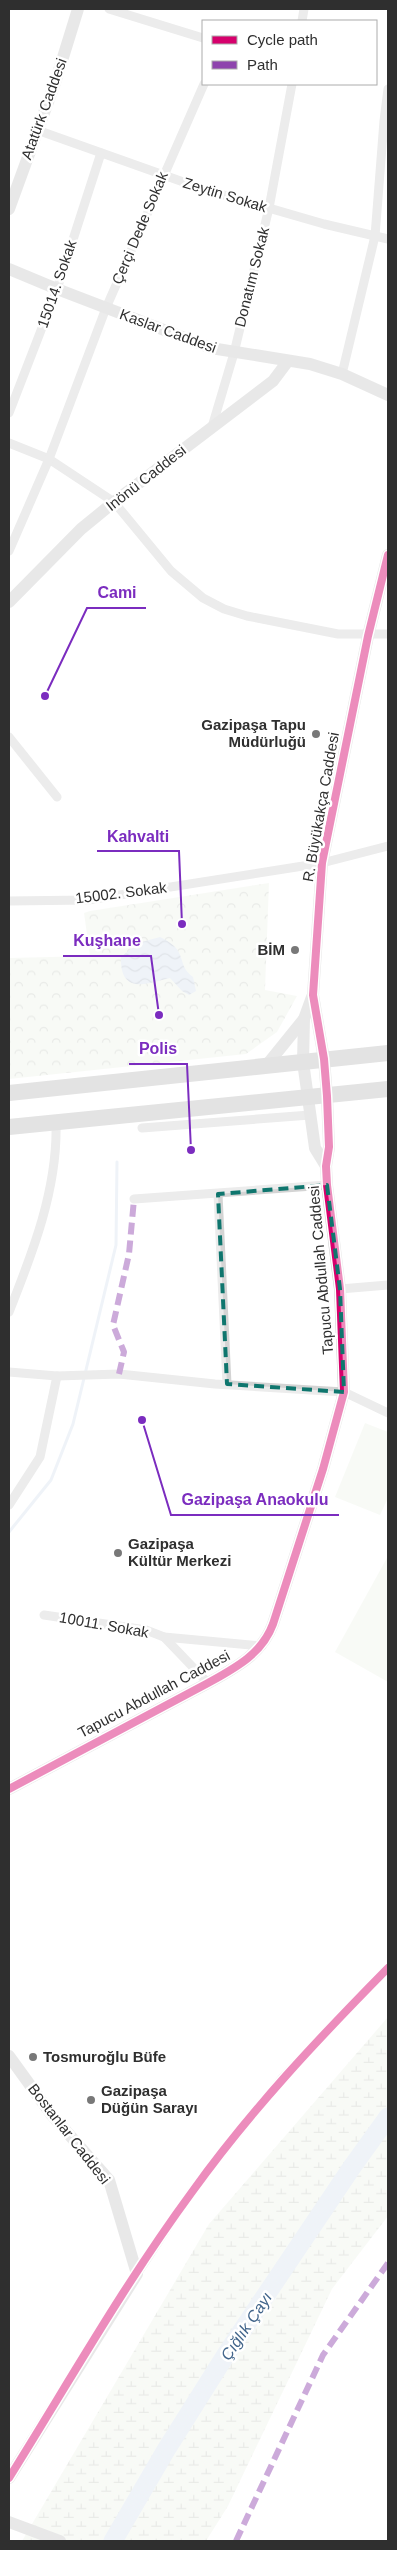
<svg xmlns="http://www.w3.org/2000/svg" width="397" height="2550" font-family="Arial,sans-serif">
<defs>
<pattern id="forest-crowns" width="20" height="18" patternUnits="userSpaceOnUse" patternTransform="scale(1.25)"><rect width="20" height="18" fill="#f0f4ec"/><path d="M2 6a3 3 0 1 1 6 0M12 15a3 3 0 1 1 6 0" fill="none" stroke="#ced2cb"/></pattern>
<pattern id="wetland-marsh" width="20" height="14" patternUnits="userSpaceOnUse" patternTransform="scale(1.25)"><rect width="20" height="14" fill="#f0f4ec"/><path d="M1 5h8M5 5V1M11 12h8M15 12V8" fill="none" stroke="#ced2cb"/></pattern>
<pattern id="water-waves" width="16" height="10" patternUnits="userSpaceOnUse" patternTransform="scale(1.25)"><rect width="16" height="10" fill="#dbe4f0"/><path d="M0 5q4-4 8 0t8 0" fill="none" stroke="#bcc4ce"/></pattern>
</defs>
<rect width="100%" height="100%" fill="#fff"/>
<g fill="#f0f4ec">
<path d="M365,1423L388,1432V1498L380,1515L335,1497Z"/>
<path d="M388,1556V1682L335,1652Z"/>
</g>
<path fill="url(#forest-crowns)" d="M269,883L265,990L297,996L277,1032L246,1054L9,1079V958L90,956L84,913L90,911Z"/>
<path fill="url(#wetland-marsh)" d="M388,2017V2216L332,2289L228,2506L206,2541H22L209,2224Z"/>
<path fill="url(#water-waves)" d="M160,937C190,951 175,964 193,977L196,991L189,995L182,991L170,978C146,984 120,995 121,957L138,943Z"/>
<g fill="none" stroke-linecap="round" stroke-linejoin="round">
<path stroke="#dbe4f0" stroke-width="3" d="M9,1532L51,1480L73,1424L116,1245L117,1162"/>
<path stroke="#dbe4f0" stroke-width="19" d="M113,2541L166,2450L227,2353L352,2167L388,2117"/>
<g stroke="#d4d4d4" stroke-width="9">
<path d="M109,9L203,38"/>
<path d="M302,21L304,9"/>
<path d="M37,130L203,189L324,224L388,239"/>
<path d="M342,374L375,236L384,121L388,89"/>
<path d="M9,413L57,289L101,153"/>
<path d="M212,427L234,353L269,208L292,84"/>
<path d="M9,443L49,459L114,502L171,571L203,598L224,609L247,616L338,634H388"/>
<path d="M9,551L49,459L106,308L204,84"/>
<path d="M9,737L57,797"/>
<path d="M9,901L88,900L322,863L388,846"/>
<path d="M142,1128L310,1115"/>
<path d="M218,1194L227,1384"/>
<path d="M134,1199L327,1185"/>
<path d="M340,1289L388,1285"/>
<path d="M9,1312C33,1252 58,1188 56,1122"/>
<path d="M9,1372L57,1376L119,1374L215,1384L344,1392L388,1413"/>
<path d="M9,1505L40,1457L57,1376"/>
<path d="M44,1615L146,1630L164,1637L262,1646"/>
<path d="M164,1637L208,1683"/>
<path d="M137,2274L191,2192L283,2077L388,1968"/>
</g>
<g stroke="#cdcdcd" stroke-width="12">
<path d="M9,209L56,80L78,9"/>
<path d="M9,269L57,289L211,348L310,364L342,374L388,395"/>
<path d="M9,602L81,529L114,502L273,381L288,361"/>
<path d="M312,997L304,1019L303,1062L315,1148L326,1166"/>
<path d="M266,1066L304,1019"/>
<path d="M9,1789L208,1683C235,1668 262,1654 273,1624L323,1469L344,1392L340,1289L327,1185L326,1166L329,1147L327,1096L324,1059L313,995L322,863L368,636L388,555"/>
<path d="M9,2056L51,2114L109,2180L137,2274L9,2478"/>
<path d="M9,2522L60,2541"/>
</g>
<g stroke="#c1c1c1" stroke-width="16">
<path d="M9,1093L388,1053"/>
<path d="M9,1127L388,1089"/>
</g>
<g stroke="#8e44ad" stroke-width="6" stroke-dasharray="12 6" stroke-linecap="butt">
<path d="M119,1374L124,1352L113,1325L129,1254L134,1199"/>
<path d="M236,2541L323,2355L388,2263"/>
</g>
<g stroke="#fff" stroke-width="11">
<g id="cycleway">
<path d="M9,1789L208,1683C235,1668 262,1654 273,1624L323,1469L344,1392L340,1289L327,1185L326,1166L329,1147L327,1096L324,1059L313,995L322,863L368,636L388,555"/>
<path d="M9,2478C69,2382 125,2283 192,2192C250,2111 318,2039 388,1968"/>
</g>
</g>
<use href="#cycleway" stroke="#d6006c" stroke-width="8"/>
</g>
<path d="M0 0H397V2550H0ZM327,1185L340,1289L344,1392L227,1384L218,1194Z" fill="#fff" fill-opacity=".55" fill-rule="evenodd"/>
<path fill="none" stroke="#0f766e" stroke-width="4" stroke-dasharray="10 6" stroke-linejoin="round" d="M327,1185L340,1289L344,1392L227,1384L218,1194Z"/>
<g fill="#787878" stroke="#fff" stroke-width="2">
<circle cx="316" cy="734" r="5"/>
<circle cx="295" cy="950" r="5"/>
<circle cx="118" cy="1553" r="5"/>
<circle cx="33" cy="2057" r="5"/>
<circle cx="91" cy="2100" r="5"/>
</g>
<g text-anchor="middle" stroke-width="5" stroke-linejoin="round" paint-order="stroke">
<g font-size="15" fill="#2f2f2f" stroke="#fff">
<text transform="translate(44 109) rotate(-70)" y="5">Atatürk Caddesi</text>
<text transform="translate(225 195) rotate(17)" y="5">Zeytin Sokak</text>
<text transform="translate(140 228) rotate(-67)" y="5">Çerçi Dede Sokak</text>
<text transform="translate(252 277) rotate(-76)" y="5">Donatım Sokak</text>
<text transform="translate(57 284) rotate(-71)" y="5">15014. Sokak</text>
<text transform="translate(168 331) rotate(20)" y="5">Kaslar Caddesi</text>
<text transform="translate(146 478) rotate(-38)" y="5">Inönü Caddesi</text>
<text transform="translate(321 807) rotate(-80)" y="5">R. Büyükakça Caddesi</text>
<text transform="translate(121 893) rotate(-7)" y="5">15002. Sokak</text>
<text transform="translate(321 1270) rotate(-95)" y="5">Tapucu Abdullah Caddesi</text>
<text transform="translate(104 1625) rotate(10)" y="5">10011. Sokak</text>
<text transform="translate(154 1694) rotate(-28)" y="5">Tapucu Abdullah Caddesi</text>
<text transform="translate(69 2134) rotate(52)" y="5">Bostanlar Caddesi</text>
</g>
<g font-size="15" font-weight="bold" fill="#2f2f2f" stroke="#fff" text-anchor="start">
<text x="306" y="730" text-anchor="end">Gazipaşa Tapu<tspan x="306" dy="17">Müdürluğü</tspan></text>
<text x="285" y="955" text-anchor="end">BİM</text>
<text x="128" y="1549">Gazipaşa<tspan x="128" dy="17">Kültür Merkezi</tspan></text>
<text x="43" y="2062">Tosmuroğlu Büfe</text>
<text x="101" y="2096">Gazipaşa<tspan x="101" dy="17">Düğün Sarayı</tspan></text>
</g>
<g font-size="16" font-style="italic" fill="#42658b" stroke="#fff">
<text transform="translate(246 2326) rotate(-56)" y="6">Çığlık Çayı</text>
</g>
</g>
<path fill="none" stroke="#7b2cbf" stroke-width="2" d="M45 696L87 608H146M182 924L179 851H97M159 1015L151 956H63M191 1150L187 1064H129M142 1420L171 1515H339"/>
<g fill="#7b2cbf" stroke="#fff" stroke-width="2">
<circle cx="45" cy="696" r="5"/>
<circle cx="182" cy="924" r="5"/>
<circle cx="159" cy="1015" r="5"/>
<circle cx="191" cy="1150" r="5"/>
<circle cx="142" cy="1420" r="5"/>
</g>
<g font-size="16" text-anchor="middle" font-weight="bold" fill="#7b2cbf" stroke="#fff" stroke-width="5" stroke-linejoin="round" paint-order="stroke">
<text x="117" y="598">Cami</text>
<text x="138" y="842">Kahvalti</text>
<text x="107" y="946">Kuşhane</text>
<text x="158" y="1054">Polis</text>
<text x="255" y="1505">Gazipaşa Anaokulu</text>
</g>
<rect width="397" height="2550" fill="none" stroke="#2f2f2f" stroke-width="20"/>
<rect x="202" y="20" width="175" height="65" fill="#ffffff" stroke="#acacac"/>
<rect x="212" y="36" width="25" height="8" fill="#d6006c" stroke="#acacac"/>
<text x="247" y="45" font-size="15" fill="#2f2f2f">Cycle path</text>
<rect x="212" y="61" width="25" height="8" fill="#8e44ad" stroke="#acacac"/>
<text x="247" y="70" font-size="15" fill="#2f2f2f">Path</text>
</svg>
